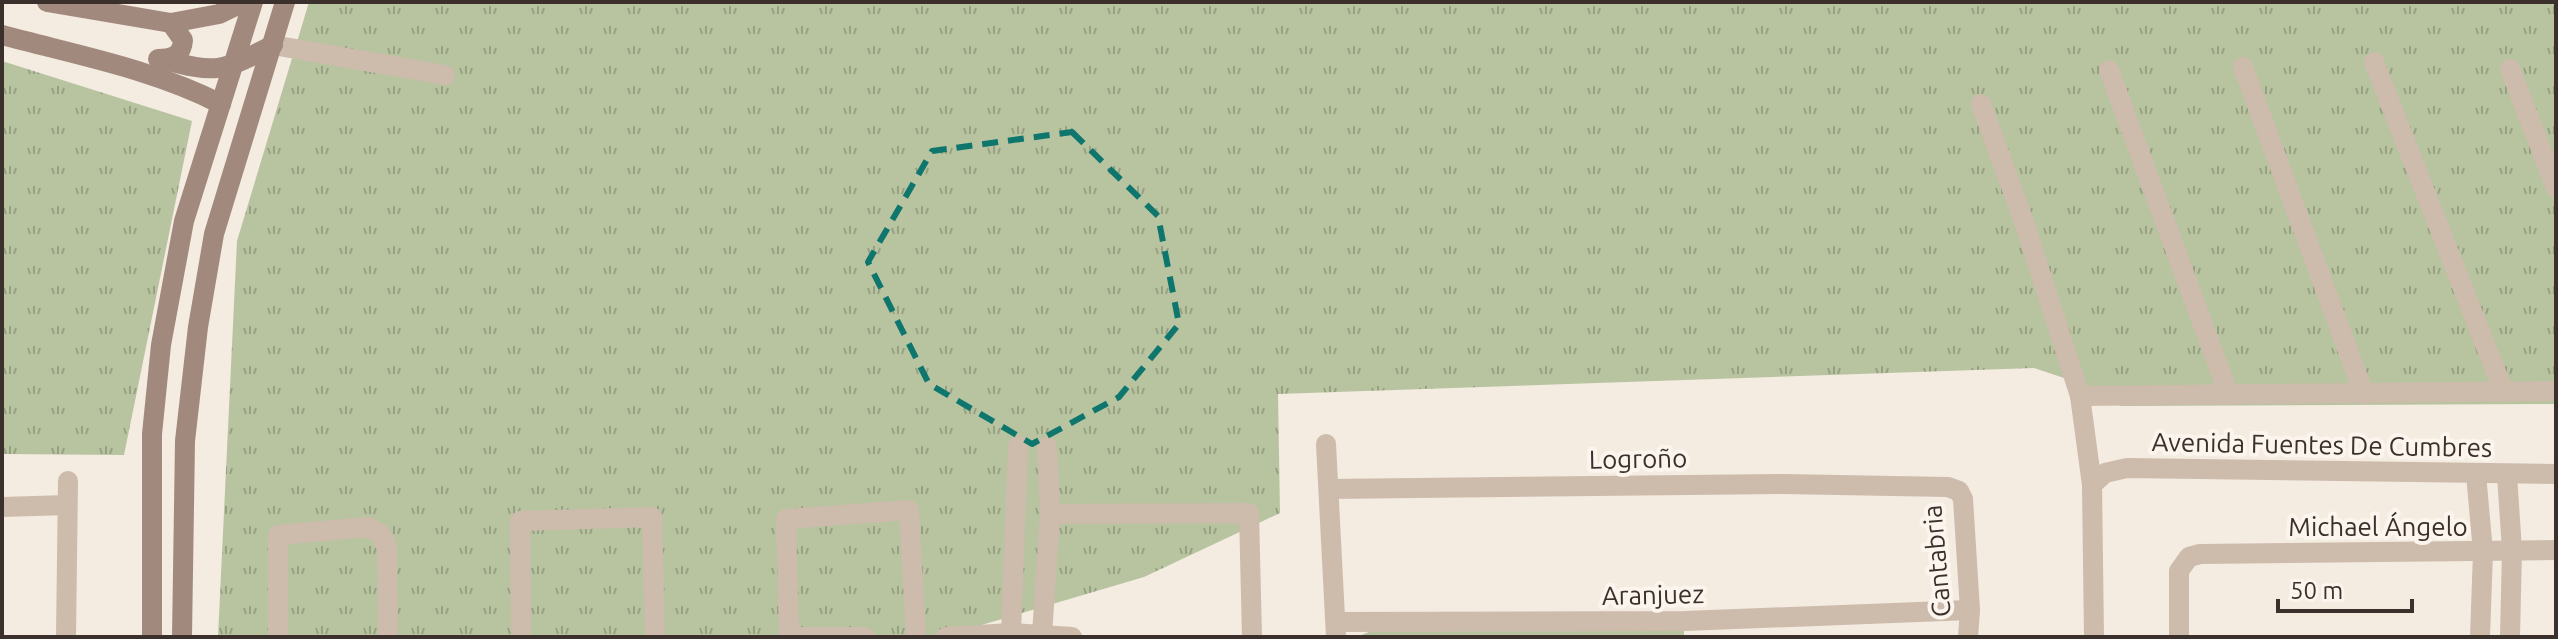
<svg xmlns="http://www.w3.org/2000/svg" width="2558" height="639" font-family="Ubuntu,sans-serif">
<defs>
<pattern id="grass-tufts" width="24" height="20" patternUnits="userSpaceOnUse" patternTransform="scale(2)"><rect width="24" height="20" fill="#b8c4a0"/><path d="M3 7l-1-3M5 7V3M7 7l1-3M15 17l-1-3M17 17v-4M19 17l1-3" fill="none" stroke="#97a083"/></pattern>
<pattern id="forest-crowns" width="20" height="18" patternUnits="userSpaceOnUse" patternTransform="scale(2)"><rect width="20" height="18" fill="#b8c4a0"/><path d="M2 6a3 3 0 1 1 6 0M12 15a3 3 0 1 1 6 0" fill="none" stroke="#97a083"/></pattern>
</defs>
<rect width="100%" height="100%" fill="#f4ebe1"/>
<g fill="url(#grass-tufts)">
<path d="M309,2H2556V404L2121,406L2082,384L2034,368L1278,394L1280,513L1144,577L941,637H218L237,241Z"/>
<path d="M2,61L192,121L124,455L2,454Z"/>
</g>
<path fill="url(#forest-crowns)" d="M1684,628V637H1357L1371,631Z"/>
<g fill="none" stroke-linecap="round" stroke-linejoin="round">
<g stroke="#cdbbac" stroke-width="20">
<path d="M273,45L445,75"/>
<path d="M2374,62L2503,390"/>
<path d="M2243,67L2364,394"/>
<path d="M2510,69L2556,188"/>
<path d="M2109,70L2229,395"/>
<path d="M1981,104L2023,219L2080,396L2092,485L2094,637"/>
<path d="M2080,396L2556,391"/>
<path d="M1326,444L1336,637"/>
<path d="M1047,447L1050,514L1249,513L1252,637"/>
<path d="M2476,474L2483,552L2480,637"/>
<path d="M2507,475L2512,550L2510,637"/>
<path d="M2092,485L2105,473L2127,468L2556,474"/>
<path d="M1329,489L1783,484L1948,487L1959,491L1963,499L1970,610L1968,637"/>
<path d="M2,507L67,505"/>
<path d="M1336,622L1685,621L1970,610"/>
<path d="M1011,633L1018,446"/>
<path d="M1042,635L1050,514"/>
<path d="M66,637L68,481"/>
<path d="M278,637V535L368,527L381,534L387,548L388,637"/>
<path d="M521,637L520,521L652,517L655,637"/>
<path d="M789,637L786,519L909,510L916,637"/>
<path d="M793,637H865"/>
<path d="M946,637L1011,633L1072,637"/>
<path d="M2179,637V571L2189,557L2200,554L2556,550"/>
</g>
<g stroke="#a18a7d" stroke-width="20">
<path d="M47,2L171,23L219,14L244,2"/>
<path d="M2,35C76,55 153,69 221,104"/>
<path d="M158,59C172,59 182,56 183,40L171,23"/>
<path d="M161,59C218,74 221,72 273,45"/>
<path d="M152,637V434L161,345L184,221L253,2"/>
<path d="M182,637L185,441L198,327L214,234L285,2"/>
</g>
</g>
<path fill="none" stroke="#0f766e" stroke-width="6" stroke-dasharray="16 10" stroke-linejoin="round" d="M1072,132L1158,216L1179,324L1119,397L1032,444L929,384L868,262L932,151Z"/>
<g text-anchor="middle" stroke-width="8" stroke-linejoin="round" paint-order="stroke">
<g font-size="26" fill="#3b302b" stroke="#fbf5ee">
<text transform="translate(2322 445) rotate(1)" y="9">Avenida Fuentes De Cumbres</text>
<text transform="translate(1638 459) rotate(-1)" y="9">Logroño</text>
<text x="2378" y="536">Michael Ángelo</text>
<text transform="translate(1937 561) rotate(-95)" y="9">Cantabria</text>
<text transform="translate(1653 595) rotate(-1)" y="9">Aranjuez</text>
</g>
</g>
<rect width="2558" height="639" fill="none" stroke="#3b302b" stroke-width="8"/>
<path d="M2278 599v12h134v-12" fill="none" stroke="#3b302b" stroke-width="4"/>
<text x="2290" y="599" font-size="24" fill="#3b302b" stroke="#fbf5ee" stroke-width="6" paint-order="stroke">50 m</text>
</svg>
